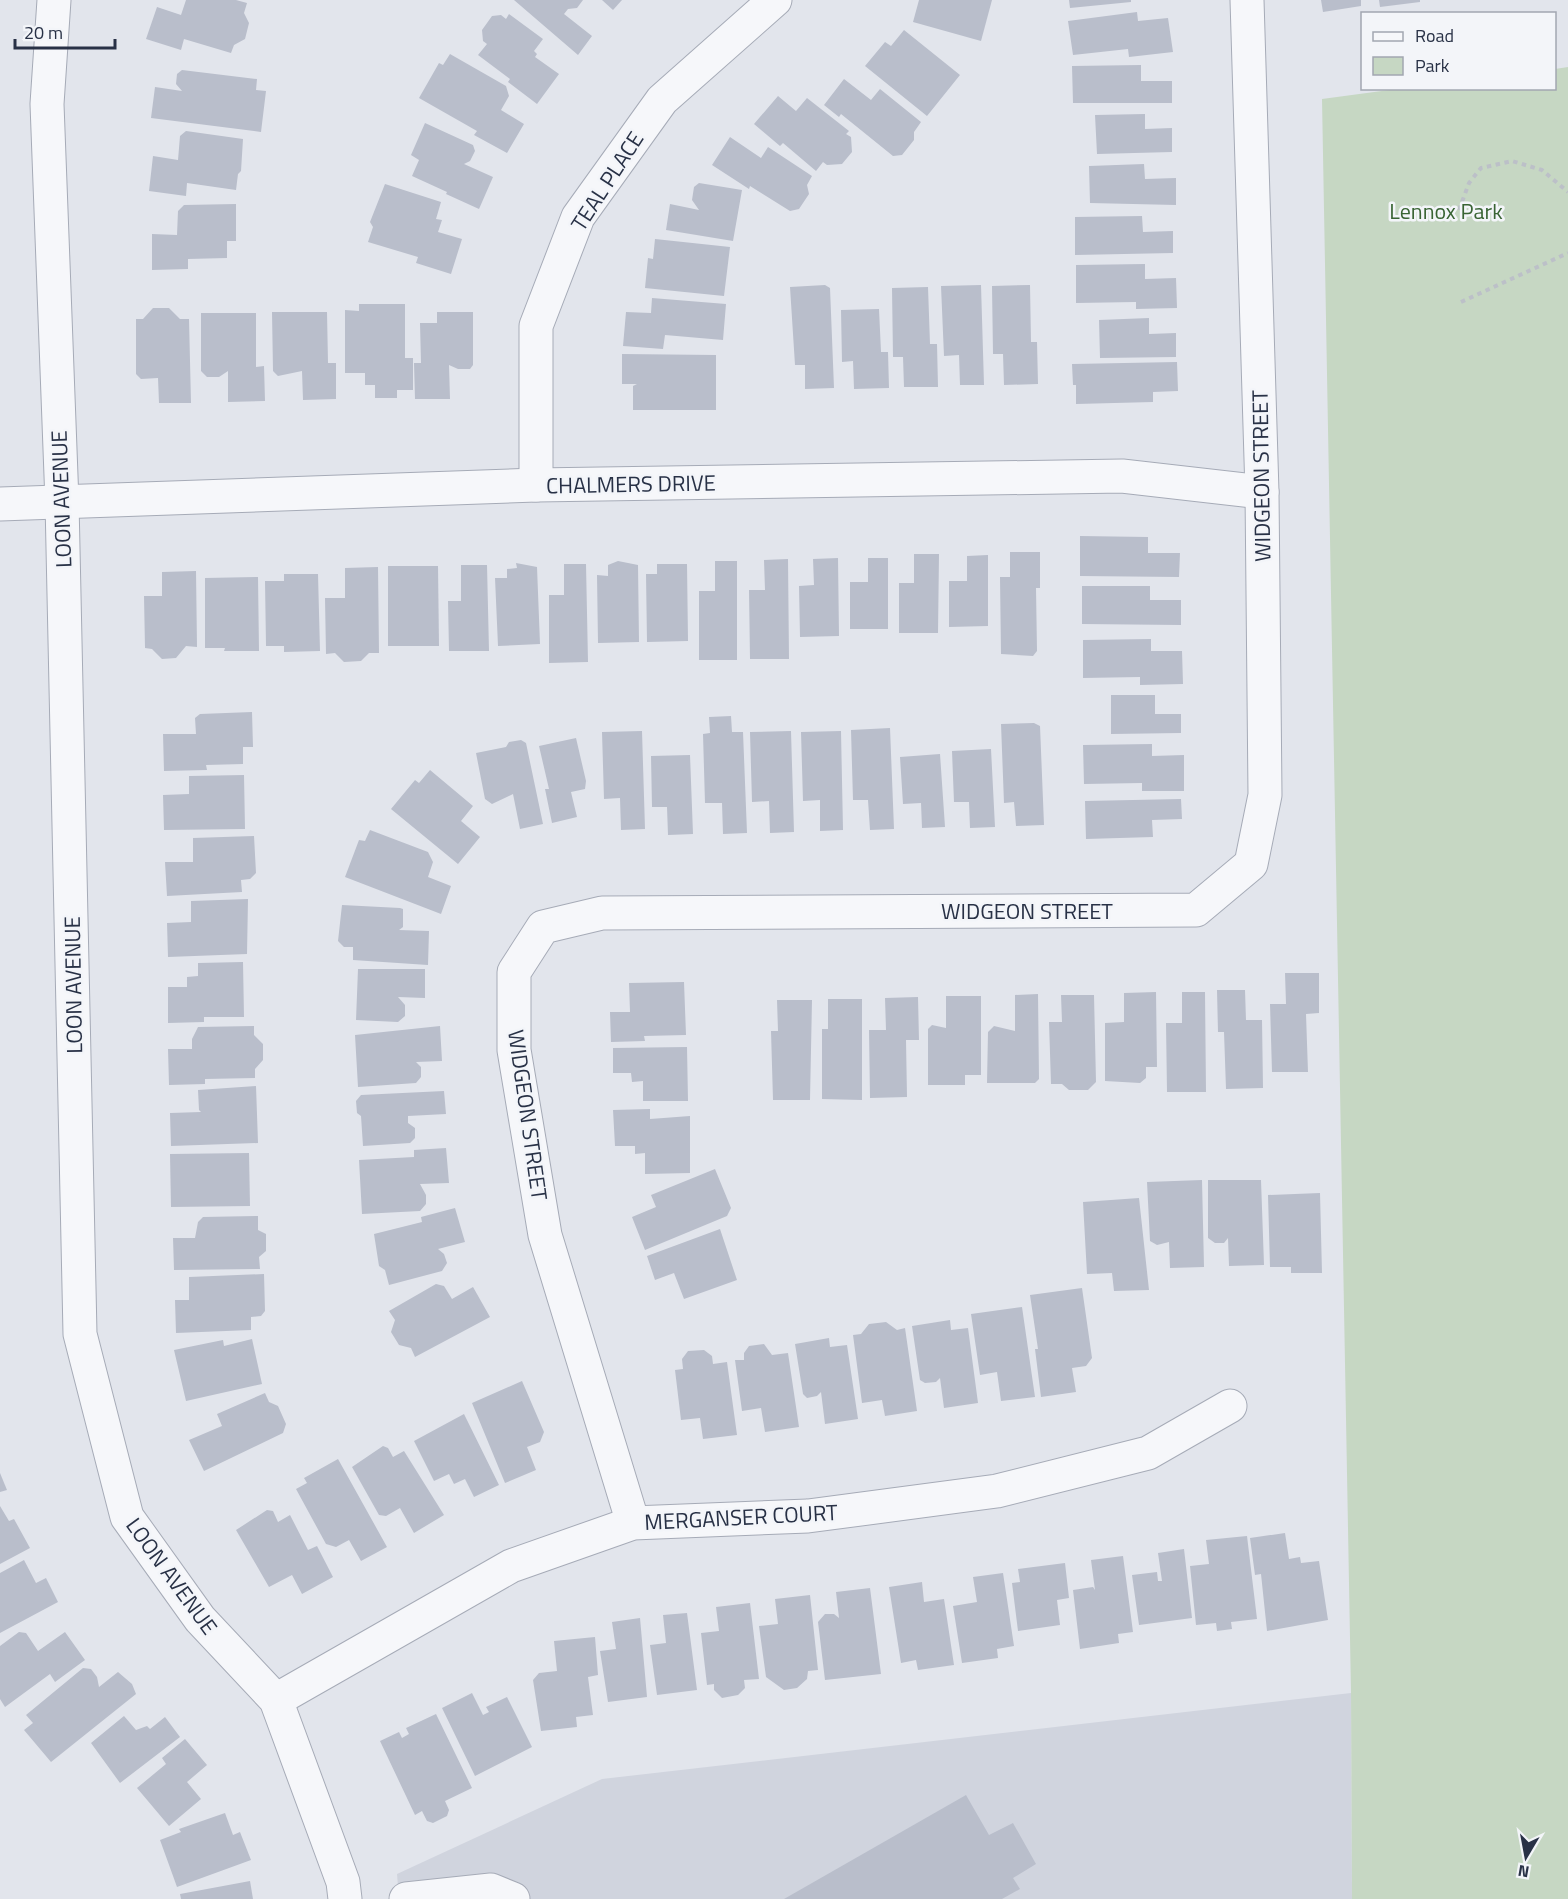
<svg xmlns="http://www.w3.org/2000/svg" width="1568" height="1899" font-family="'Titillium Web',sans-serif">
<rect width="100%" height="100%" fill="#e2e5ec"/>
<path fill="#d0d4de" d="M1351,1693L1352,1899H399L397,1874L602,1779Z"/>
<path fill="#c6d7c3" d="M1568,67V1899H1352L1351,1693L1322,99L1404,88H1554L1555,69Z"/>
<g fill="#b9becb">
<path d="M186,0H236L247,3L244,13L249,23L245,39L234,45L231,53L184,39L181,50L146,39L157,7L181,15Z"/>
<path d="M514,0H583L577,8L568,9L564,14L592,36L578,55Z"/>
<path d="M602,0H622L613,10Z"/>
<path d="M919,0H992L981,41L913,22Z"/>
<path d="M1069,0H1131V2L1070,8Z"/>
<path d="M1321,0H1361V6L1323,12Z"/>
<path d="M1379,0H1420V2L1380,7Z"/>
<path d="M1137,12L1138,21L1168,18L1173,52L1129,57L1128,49L1073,55L1068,21Z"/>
<path d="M509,14L543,39L534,51L537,54L535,57L559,74L537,104L508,82L510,79L478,55L487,44L483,41L482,30L492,16L501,15L506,19Z"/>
<path d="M904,30L960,75L927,116L865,66L885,42L891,46Z"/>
<path d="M450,54L506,86L509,96L501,110L524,124L507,153L474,135L477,131L419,98L439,63L443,65Z"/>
<path d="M1141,65V81H1172V103H1073L1072,66Z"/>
<path d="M182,70L257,79L256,90L266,91L261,132L151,118L155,87L182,91L176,84L177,74Z"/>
<path d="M844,79L871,100L880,89L921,122L914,132V140L902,155L893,156L841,114L839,117L824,105Z"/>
<path d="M778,96L796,111L807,98L849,131L846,134L851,137L852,152L842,164L827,165L823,162L816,171L783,143L780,146L754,124Z"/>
<path d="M1145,114V129L1172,128V152L1097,154L1095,115Z"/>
<path d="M425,123L473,145L475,151L470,161L464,164L493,177L479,209L446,194L447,192L412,176L419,160L411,155Z"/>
<path d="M186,131L243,139L241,171L238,174L236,190L187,183L186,196L149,191L153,156L178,160L180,136Z"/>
<path d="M730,137L761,158L768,147L812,176L807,185L809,194L799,209L790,211L750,186L749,189L712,165Z"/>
<path d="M1144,164L1145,179L1176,178V205L1090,203L1089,166Z"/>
<path d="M699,183L742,190L733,241L666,230L670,204L699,210L692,200L694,187Z"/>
<path d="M385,184L441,202L436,219L442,220L438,232L462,239L451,274L416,263L418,257L368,242L373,227L370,222Z"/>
<path d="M236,204V241H227V258L188,259V269L152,270V234L177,235L178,211L184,205Z"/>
<path d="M1142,216L1143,232L1173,231V253L1075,255V217Z"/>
<path d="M655,239L730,247L724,296L645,288L648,258L653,259Z"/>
<path d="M1145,264V279L1176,278L1177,308L1136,309V302L1076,303V265Z"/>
<path d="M825,285L830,288L834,388L805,389V365H795L790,287Z"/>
<path d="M981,285L984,385H960L959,355L944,356L941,286Z"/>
<path d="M1030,285L1031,342H1037L1038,384L1004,385L1003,354H993L992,286Z"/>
<path d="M928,287L930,344H937L938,387H904L903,357H893L892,288Z"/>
<path d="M652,298L726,304L723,340L665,335L663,349L623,346L626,312L651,313Z"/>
<path d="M359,304H405V358H413V390H397V398H375V385H365V373H345V310L359,311Z"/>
<path d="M153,308H169L180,319H189L191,403H159L158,378L141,379L136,374V319H143Z"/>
<path d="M879,309L881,352H888L889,388L854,389L853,361L842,362L841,310Z"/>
<path d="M272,312H327L328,363H336V399L303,400L302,371L278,376L273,371Z"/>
<path d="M437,312H473V365L470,369H458L449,365L450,399H415L414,363H421L420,323H437Z"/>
<path d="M201,313H256V367L264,366L265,401L228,402V371L219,377H207L201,371Z"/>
<path d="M1149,318V334L1176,333V357L1100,358L1099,320Z"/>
<path d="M622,354L716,355V410H633V386L637,384H622Z"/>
<path d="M1177,362L1178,391L1153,392V402L1076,404V385H1073L1072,364Z"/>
<path d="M1080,536L1148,537V553H1180L1179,577L1080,576Z"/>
<path d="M1010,552H1040V588H1036L1037,651L1033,656L1001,654L1000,577H1010Z"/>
<path d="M914,554H939L938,633H899V583H914Z"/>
<path d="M988,555V626L949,627V581H967V556Z"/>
<path d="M838,558L839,636L800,637L799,586L814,585L813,559Z"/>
<path d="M868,558H888V629H850V582H868Z"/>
<path d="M788,559L789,659H750L749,590H765L764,560Z"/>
<path d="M618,561L638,565L639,642L598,643L597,575L608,576V565Z"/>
<path d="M715,561H737V660H699V591H715Z"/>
<path d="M516,563L537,567L540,644L498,646L495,578H507V569L517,568Z"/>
<path d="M564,564H586L588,662L549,663V595H564Z"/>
<path d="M657,564H687L688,641L647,642L646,574H657Z"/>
<path d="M461,565H487L489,651H449L448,601H461Z"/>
<path d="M388,566H438L439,646H388Z"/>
<path d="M378,567L379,653H369L361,661L344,662L335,653L326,654L325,598H345V568Z"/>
<path d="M196,571L197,647L186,646L176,658L162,659L152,649L145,648L144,596H162V572Z"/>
<path d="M284,574H318L320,651L284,652V646H266L265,581H284Z"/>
<path d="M258,577L259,651H224L225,648H205V578Z"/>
<path d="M1082,586H1150V600H1181V625L1082,624Z"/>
<path d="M1151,639V651H1182L1183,684L1140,685V677L1083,678V640Z"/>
<path d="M1111,695H1155V714H1181V733L1111,734Z"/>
<path d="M252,712L253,747H243V764L206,765L207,770L164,771L163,734H196L195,718L200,714Z"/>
<path d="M731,716L732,732H743L747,833L723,834L722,803H705L703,734L710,733L709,717Z"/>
<path d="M1034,723L1040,726L1044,825L1016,826L1014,802L1004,803L1001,724Z"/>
<path d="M890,728L894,829L870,830L868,800H853L851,730Z"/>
<path d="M642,731L645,829L621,830L620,798L604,799L602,732Z"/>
<path d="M791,731L794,832L770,833L769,801L752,802L750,732Z"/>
<path d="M841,731L843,830L820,831V800L803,801L801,732Z"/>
<path d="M576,738L586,781L585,789L571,792L577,817L552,823L545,789H549L539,746Z"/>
<path d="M521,740L526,743L543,824L520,829L513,794L492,804L485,799L476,753L506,747L509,742Z"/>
<path d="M1152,744V756L1184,755V791H1142V783L1084,784L1083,745Z"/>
<path d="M991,749L995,827L970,828L969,802H954L952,751Z"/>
<path d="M940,754L945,827L922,828L921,803L903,804L900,757Z"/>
<path d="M690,755L693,834L668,835L667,807H652L651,756Z"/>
<path d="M430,770L473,806L461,821L480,837L458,864L391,809L415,780L419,783Z"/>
<path d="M244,775L245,829L164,830L163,795L189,794V776Z"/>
<path d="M1181,799L1182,819L1152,820L1153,837L1086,839L1085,801Z"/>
<path d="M370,830L428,852L433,862L428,877L451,886L441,914L345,877L359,840L365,841Z"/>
<path d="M254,836L256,873L250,879L241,880L242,892L167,896L165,862H193V838Z"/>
<path d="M248,899L247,954L168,957L167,923L191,922V901Z"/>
<path d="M342,905L400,908L403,909V927L399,930L429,931L428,965L353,960V947H344L338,941Z"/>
<path d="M243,962L244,1017H204V1022L168,1023V987H187V977L198,976V963Z"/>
<path d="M358,969H425V998L398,997L405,1005V1016L398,1022L356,1020Z"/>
<path d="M1285,973H1319V1013L1306,1014L1308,1072H1272L1270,1004H1286Z"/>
<path d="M684,982L686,1035L644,1036L645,1041L611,1042L610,1012H630L629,983Z"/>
<path d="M1217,990H1245L1246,1020H1262L1263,1088L1226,1089L1224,1032H1218Z"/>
<path d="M1156,992L1157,1067H1146V1078L1140,1083L1105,1081V1023L1124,1022V993Z"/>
<path d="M1182,992H1205L1206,1092H1167L1166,1023H1182Z"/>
<path d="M1038,994L1039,1079L1035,1083H987L988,1032L994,1026L1015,1031V995Z"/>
<path d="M1061,995H1094L1096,1082L1088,1090H1069L1062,1084H1051L1049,1022H1062Z"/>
<path d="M946,996H981V1075H965V1085H928V1029L932,1025L946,1028Z"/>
<path d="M918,997L919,1040H906L907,1097L870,1098L869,1030H886L885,998Z"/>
<path d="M828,999H862V1100L822,1099V1029H828Z"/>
<path d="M777,1000H812L810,1100H773L771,1031H778Z"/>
<path d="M254,1026V1035L263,1044V1060L255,1069V1078L205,1079V1084L169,1085L168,1049H192V1039L198,1027Z"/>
<path d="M440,1026L442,1061L416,1062L421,1067V1077L416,1083L358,1087L355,1035Z"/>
<path d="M687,1047L688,1101H643V1081L632,1082L631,1073H613V1048Z"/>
<path d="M256,1086L258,1143L171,1146L170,1113L201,1112L199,1110L198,1090Z"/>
<path d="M444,1091L446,1114L408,1116V1123L415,1128V1138L410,1143L363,1146L361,1116L357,1113L356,1101L361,1095Z"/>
<path d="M650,1109V1119L690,1116V1173L645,1174V1153L635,1154V1146H615L613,1110Z"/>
<path d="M446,1148L449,1183L420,1184L426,1195V1204L420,1211L362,1214L359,1160L414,1157V1150Z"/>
<path d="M249,1153L250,1206L171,1207L170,1154Z"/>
<path d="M715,1169L731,1208L727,1216L645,1250L632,1217L656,1207L651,1195Z"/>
<path d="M1202,1180L1204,1267L1170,1268L1169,1242L1157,1245L1150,1241L1147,1182Z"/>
<path d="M1208,1180H1261L1264,1265L1229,1266L1228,1238L1224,1243H1215L1208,1238Z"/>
<path d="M1320,1193L1322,1273H1291V1267H1270L1268,1195Z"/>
<path d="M1139,1198L1149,1290L1114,1291L1112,1273L1087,1274L1083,1202Z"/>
<path d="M455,1208L465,1242L438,1249L444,1254L447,1263L442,1271L389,1285L385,1270L379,1266L374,1234L422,1222L421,1217Z"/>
<path d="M258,1216V1230L266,1234V1251L259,1257L260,1269L174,1270L173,1238H195L198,1222L203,1217Z"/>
<path d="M720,1229L737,1280L684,1299L674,1273L655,1280L647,1256Z"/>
<path d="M264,1274L265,1311L261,1316L251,1317V1330L176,1333L175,1300H189V1277Z"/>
<path d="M436,1284L444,1286L452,1299L473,1287L490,1317L415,1357L411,1348L399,1345L391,1332L395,1320L389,1311Z"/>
<path d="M1082,1288L1092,1358L1086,1366L1072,1368L1076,1392L1041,1397L1035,1349H1038L1030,1295Z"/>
<path d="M1022,1307L1035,1397L1001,1401L997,1372L980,1375L971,1314Z"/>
<path d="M950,1320L951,1330L968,1328L978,1403L944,1408L940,1378L936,1382L925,1383L920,1380L912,1326Z"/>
<path d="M886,1322L897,1330L905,1328L917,1411L885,1416L882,1400L862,1403L853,1335L861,1334L869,1324Z"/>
<path d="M829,1338L830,1347L847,1345L858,1419L825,1424L821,1392L817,1396L807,1398L803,1394L795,1344Z"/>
<path d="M252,1339L262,1384L186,1401L174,1350L223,1340L224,1346Z"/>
<path d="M764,1344L772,1355L788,1353L799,1427L765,1432L761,1408L742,1411L735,1360H744V1353L749,1346Z"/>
<path d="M704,1350L712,1356L713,1364L727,1362L737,1435L703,1439L700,1418L681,1420L675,1370L683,1369L682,1359L688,1351Z"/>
<path d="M522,1381L544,1432L540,1442L527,1447L536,1470L505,1483L472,1403Z"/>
<path d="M265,1393L269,1402L278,1406L286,1424L283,1433L204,1471L189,1440L222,1426L217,1414Z"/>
<path d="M464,1414L499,1485L474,1497L465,1479L454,1484L449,1474L434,1481L414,1441Z"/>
<path d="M383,1446L388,1448L393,1457L404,1451L444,1515L414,1533L400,1508L386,1516L379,1515L352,1467Z"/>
<path d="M338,1459L387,1547L361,1561L349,1540L336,1547L326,1544L296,1489L307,1483L304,1478Z"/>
<path d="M0,1473L7,1490L0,1492Z"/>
<path d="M0,1506L9,1521L14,1519L30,1548L0,1564Z"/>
<path d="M267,1510L273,1511L278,1522L290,1515L308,1550L317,1546L333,1577L302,1594L292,1575L269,1587L236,1530Z"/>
<path d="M1285,1533L1289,1559L1300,1557L1301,1563L1319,1561L1328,1620L1267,1631L1261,1574L1255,1575L1250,1538Z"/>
<path d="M1247,1536L1257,1619L1231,1622L1232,1629L1217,1631L1216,1623L1196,1625L1190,1566L1209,1564L1206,1540Z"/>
<path d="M1184,1549L1192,1618L1139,1625L1132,1575L1157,1572L1158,1581H1162L1158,1553Z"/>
<path d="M1123,1556L1133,1632L1118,1634L1119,1643L1080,1649L1073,1590L1093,1587L1095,1590L1091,1560Z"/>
<path d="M24,1560L36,1583L46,1578L58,1602L0,1633V1573Z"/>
<path d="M1065,1563L1069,1598L1057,1600L1060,1625L1018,1631L1012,1583L1020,1582L1018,1569Z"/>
<path d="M1003,1573L1014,1646L997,1649L998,1658L962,1663L953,1606L977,1602L973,1577Z"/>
<path d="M922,1582L924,1602L944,1599L954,1665L918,1670L916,1660L901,1663L889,1587Z"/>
<path d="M870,1588L881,1674L825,1680L818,1622L825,1614H834L839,1618L836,1592Z"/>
<path d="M810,1595L818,1670L808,1671L807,1679L797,1688L784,1690L766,1677L759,1626L778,1624L775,1599Z"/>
<path d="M750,1603L759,1679L744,1680L745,1688L738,1695L722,1698L714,1690V1684L707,1685L701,1633L719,1631L716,1607Z"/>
<path d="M687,1613L697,1690L657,1695L650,1645L666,1643L663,1615Z"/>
<path d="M640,1618L647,1697L608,1702L600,1651L616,1649L612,1622Z"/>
<path d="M19,1632L26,1633L38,1651L65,1632L85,1660L55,1682L50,1674L5,1707L0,1699V1646Z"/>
<path d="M595,1637L598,1675L588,1677L593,1715L576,1717L577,1727L541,1731L533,1680L539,1673L557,1671L554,1641Z"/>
<path d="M83,1668L91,1669L97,1677L99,1687L118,1672L132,1684L136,1694L51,1762L24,1730L33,1723L26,1715Z"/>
<path d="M472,1693L483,1715L489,1712L486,1707L507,1697L532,1747L475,1776L442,1708Z"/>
<path d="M436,1714L472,1788L445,1801L449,1810L447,1816L433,1823L427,1821L422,1811L415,1815L380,1741L399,1732L402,1738L409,1734L406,1728Z"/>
<path d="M124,1716L136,1730L147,1726L150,1729L165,1717L180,1737L120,1783L91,1743Z"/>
<path d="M185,1739L207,1765L187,1782L201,1799L169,1826L137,1788L166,1764L162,1758Z"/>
<path d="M966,1795L989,1835L1013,1823L1036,1864L1013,1878L1020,1889L1002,1899H784Z"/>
<path d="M225,1813L233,1835L240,1832L251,1860L177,1887L160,1840L181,1832L179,1829Z"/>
<path d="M250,1881L253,1899H181L180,1894Z"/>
</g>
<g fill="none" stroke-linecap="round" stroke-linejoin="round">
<g stroke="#a6abb7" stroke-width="35">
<g id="minor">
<path d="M54,0L47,104L62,502L80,1334L127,1517L200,1619L276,1700L343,1882L345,1899"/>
<path d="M536,485V326L578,217L662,100L775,0"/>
<path d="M0,504L536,485L1122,476L1262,492"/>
<path d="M633,1523L545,1235L514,1050V972L543,927L602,913L1196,910L1251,864L1265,795L1262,492L1247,0"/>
<path d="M276,1700L511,1566L633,1523L808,1516L997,1491L1148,1453L1230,1406"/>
<path d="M406,1899L491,1890L513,1899"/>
</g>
</g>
<g stroke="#bcc0c8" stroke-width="4" stroke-dasharray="4.5 4.5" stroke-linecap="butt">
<path d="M1459,210L1469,183L1481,168L1512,161L1542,170L1568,192"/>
<path d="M1461,302L1568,253"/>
</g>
<use href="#minor" stroke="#f6f7fa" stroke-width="33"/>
</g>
<g text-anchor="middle" stroke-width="5" stroke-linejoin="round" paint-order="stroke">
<g font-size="22" fill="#283146" stroke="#f3f5f9">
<text transform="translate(607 181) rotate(-57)" y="8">TEAL PLACE</text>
<text transform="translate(1261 476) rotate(-91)" y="8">WIDGEON STREET</text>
<text transform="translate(631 484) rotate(-1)" y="8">CHALMERS DRIVE</text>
<text transform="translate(61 499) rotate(-92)" y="8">LOON AVENUE</text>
<text x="1027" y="919">WIDGEON STREET</text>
<text transform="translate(73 985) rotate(-91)" y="8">LOON AVENUE</text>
<text transform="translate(528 1115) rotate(82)" y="8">WIDGEON STREET</text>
<text transform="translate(741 1517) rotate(-3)" y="8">MERGANSER COURT</text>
<text transform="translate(172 1576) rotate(54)" y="8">LOON AVENUE</text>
</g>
<g font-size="22" fill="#396434" stroke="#f3f5f9">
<text x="1446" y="219">Lennox Park</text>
</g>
</g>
<rect x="1361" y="12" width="195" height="78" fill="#f3f5f9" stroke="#a2a7b1" stroke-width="1.5"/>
<rect x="1373" y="32" width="30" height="9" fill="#f6f7fa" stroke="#a2a7b1" stroke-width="1.5"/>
<text x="1415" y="42" font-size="18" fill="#283146">Road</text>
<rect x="1373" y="57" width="30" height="18" fill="#c6d7c3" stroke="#a2a7b1" stroke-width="1.5"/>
<text x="1415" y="72" font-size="18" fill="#283146">Park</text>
<g transform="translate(1526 1857) rotate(190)" stroke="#f3f5f9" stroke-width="4.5" paint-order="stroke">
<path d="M0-4.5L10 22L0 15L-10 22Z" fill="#283146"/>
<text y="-9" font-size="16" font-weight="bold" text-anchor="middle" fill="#283146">N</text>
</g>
<path d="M15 39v9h100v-9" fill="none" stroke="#283146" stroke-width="3"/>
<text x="24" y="39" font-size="18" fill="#283146" stroke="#f3f5f9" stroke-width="4.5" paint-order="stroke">20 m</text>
</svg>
